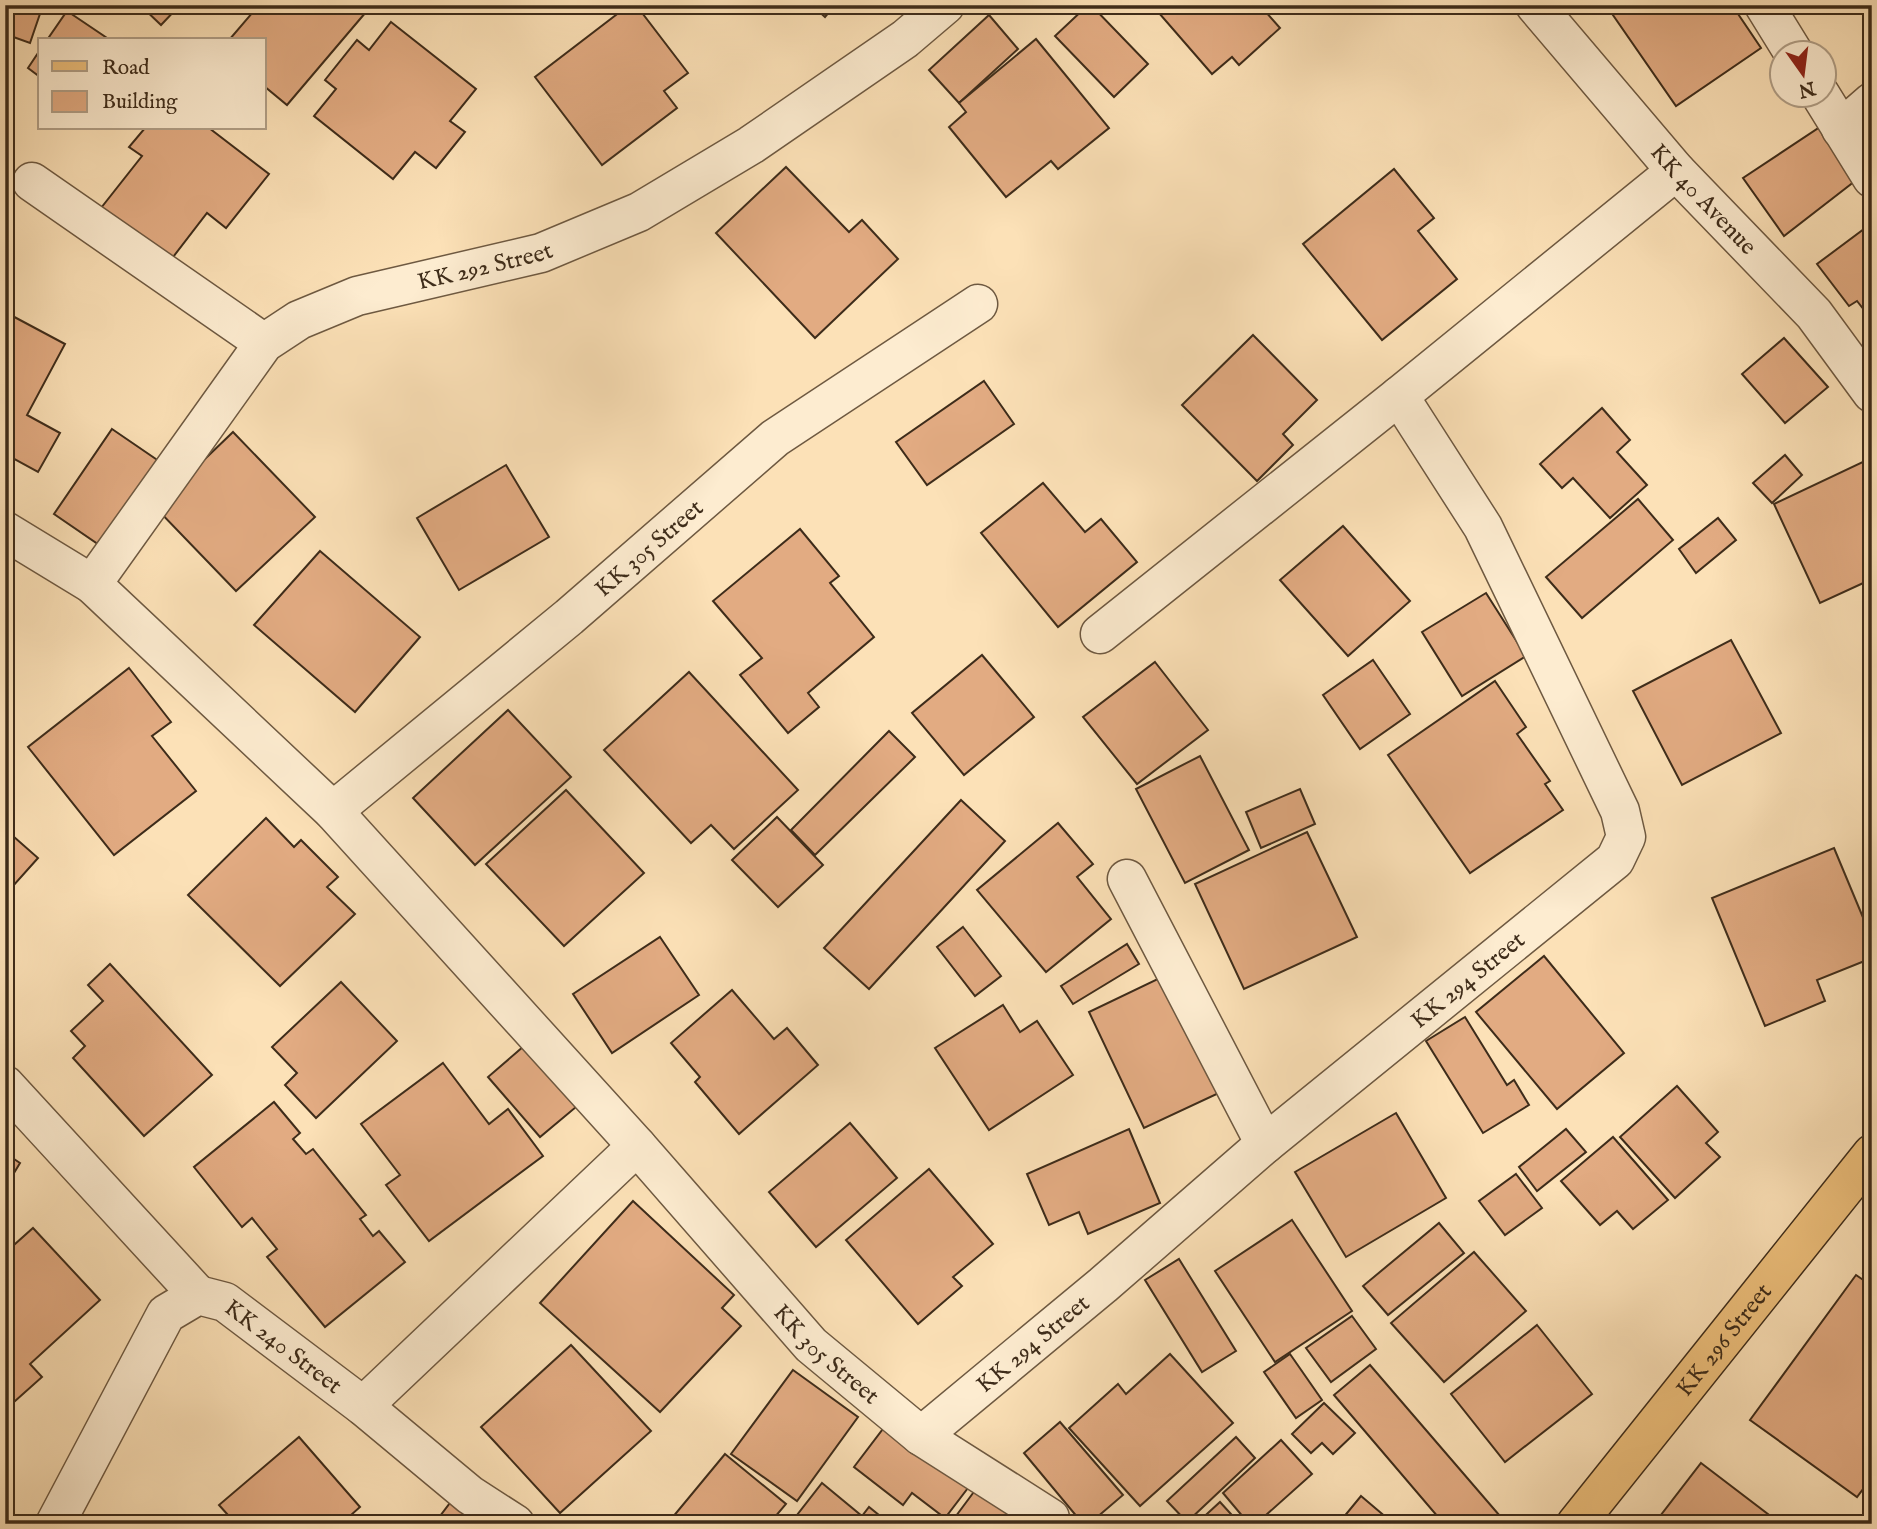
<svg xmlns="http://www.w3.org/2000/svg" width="1877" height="1529" font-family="'IM FELL English',serif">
<rect width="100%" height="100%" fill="#fce1b7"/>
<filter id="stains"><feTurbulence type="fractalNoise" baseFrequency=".00286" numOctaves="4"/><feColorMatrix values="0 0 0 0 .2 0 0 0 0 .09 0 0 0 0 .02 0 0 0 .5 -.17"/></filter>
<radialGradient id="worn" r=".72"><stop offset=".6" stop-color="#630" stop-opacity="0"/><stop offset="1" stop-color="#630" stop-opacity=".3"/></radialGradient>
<g fill="#e2ab82" stroke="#3e2c1a" stroke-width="2">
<path d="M5,5H43L30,43L5,34Z"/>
<path d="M140,5H180L161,25Z"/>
<path d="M259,5H358L366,12L287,105L264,86V40H229Z"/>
<path d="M629,5H636L688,73L664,91L677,108L602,165L535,77Z"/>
<path d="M812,5H835L825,17Z"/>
<path d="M1088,5H1091L1148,64L1114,97L1055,36Z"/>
<path d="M1152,5H1271L1265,11L1280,28L1239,65L1232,57L1212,74Z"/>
<path d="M1606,5H1732L1761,48L1676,106Z"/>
<path d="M67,11L110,40H47Z"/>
<path d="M989,15L1018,49L959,103L929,70Z"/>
<path d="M391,22L476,89L450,121L465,132L436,168L415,152L393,179L314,116L336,89L325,80L357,40L369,50Z"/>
<path d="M1036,39L1109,128L1058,169L1051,161L1006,197L949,127L966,112L959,103Z"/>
<path d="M40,50V77L28,68Z"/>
<path d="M1823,125L1855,181L1784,236L1743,178Z"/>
<path d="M145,128H209L269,174L226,228L207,213L170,261L101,208L142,156L129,147Z"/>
<path d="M786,167L849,232L862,220L898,259L815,338L716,233Z"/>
<path d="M1394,169L1434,218L1418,231L1457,279L1382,340L1303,244Z"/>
<path d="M1872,223V320L1857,301L1849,306L1817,264Z"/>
<path d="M5,312L65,344L27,415L60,433L38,472L5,454Z"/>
<path d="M1253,335L1317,400L1283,434L1293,445L1257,481L1182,405Z"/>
<path d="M1784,338L1828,387L1785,423L1742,374Z"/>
<path d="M984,381L1014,424L927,485L896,442Z"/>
<path d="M1602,408L1630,440L1617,452L1647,485L1610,518L1573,478L1562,488L1540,464Z"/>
<path d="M112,429L169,468L111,553L54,514Z"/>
<path d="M233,432L315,517L236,591L155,507Z"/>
<path d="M1785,455L1802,475L1772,503L1753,483Z"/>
<path d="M1869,459L1872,465V579L1820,603L1774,504Z"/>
<path d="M506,465L549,537L459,590L417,518Z"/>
<path d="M1043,483L1085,532L1101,519L1137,562L1058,627L981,533Z"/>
<path d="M1638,499L1673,540L1582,618L1546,577Z"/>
<path d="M1718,518L1736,540L1696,573L1679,549Z"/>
<path d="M1343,526L1410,601L1348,656L1280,580Z"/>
<path d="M800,529L839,576L830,583L874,637L808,693L819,707L788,733L740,675L762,658L713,601Z"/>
<path d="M320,551L420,637L355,712L254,625Z"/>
<path d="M1486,593L1526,656L1462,696L1422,632Z"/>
<path d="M1731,640L1781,733L1682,785L1633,691Z"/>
<path d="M982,655L1034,717L964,775L912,713Z"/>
<path d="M1373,660L1410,714L1360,749L1323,695Z"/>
<path d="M1155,662L1208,730L1137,784L1083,717Z"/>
<path d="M129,668L171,722L152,736L196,791L114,855L28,747Z"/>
<path d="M689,672L798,790L734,849L711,825L691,843L604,750Z"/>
<path d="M1495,681L1526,727L1517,734L1550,781L1545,784L1563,810L1470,873L1388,755Z"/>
<path d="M508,710L571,777L475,865L413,798Z"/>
<path d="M889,731L915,757L815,855L791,830Z"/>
<path d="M1200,756L1249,850L1185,883L1136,789Z"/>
<path d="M1300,789L1315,824L1261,848L1246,812Z"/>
<path d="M566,790L644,873L564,946L486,864Z"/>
<path d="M961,800L1005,841L869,989L824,948Z"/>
<path d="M777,817L823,865L778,907L732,860Z"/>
<path d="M266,818L294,847L301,840L338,877L327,887L355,914L280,986L188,895Z"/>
<path d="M1058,823L1093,864L1077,877L1111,919L1046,972L977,890Z"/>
<path d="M5,829L38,858L5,895Z"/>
<path d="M1307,832L1357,937L1244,989L1195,884Z"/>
<path d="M1834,848L1872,939V958L1817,980L1825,1001L1765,1026L1712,898Z"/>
<path d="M963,927L1001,976L975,996L937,947Z"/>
<path d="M660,937L699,995L612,1053L573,994Z"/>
<path d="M1127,944L1139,964L1073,1004L1061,986Z"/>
<path d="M1544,956L1624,1053L1557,1109L1476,1012Z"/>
<path d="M110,964L212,1075L144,1136L73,1058L85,1046L71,1031L103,1001L88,985Z"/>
<path d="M1166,975L1221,1092L1144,1128L1089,1012Z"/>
<path d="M341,982L397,1041L316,1118L285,1085L297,1073L272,1047Z"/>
<path d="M732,990L774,1039L787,1028L818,1065L739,1134L695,1082L700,1077L671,1043Z"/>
<path d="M1003,1005L1020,1032L1037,1021L1073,1075L989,1130L935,1048Z"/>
<path d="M1465,1017L1507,1085L1514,1080L1529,1105L1483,1133L1426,1041Z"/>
<path d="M524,1046L576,1107L540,1137L488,1077Z"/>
<path d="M443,1063L489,1124L508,1109L543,1156L429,1241L386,1185L400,1175L361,1124Z"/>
<path d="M1677,1086L1718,1132L1706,1143L1720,1157L1675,1198L1620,1137Z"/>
<path d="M274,1102L300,1133L293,1139L306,1154L313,1149L366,1215L360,1219L373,1236L379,1231L405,1262L325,1327L267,1257L277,1249L252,1218L242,1227L194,1167Z"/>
<path d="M1396,1113L1446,1198L1346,1257L1295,1172Z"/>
<path d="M850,1123L897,1178L816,1247L769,1192Z"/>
<path d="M1129,1129L1160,1203L1088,1234L1079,1212L1049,1225L1027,1174Z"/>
<path d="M1566,1129L1586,1152L1537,1191L1519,1167Z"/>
<path d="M1613,1137L1668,1200L1633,1229L1617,1211L1600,1225L1561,1181Z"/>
<path d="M5,1153L20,1163L5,1188Z"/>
<path d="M929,1169L993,1244L953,1277L962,1286L918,1324L846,1240Z"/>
<path d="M1516,1174L1542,1208L1505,1235L1479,1201Z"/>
<path d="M633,1201L734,1295L722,1308L741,1326L660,1412L540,1303Z"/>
<path d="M1292,1220L1352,1311L1275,1362L1215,1271Z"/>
<path d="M1439,1223L1464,1253L1388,1315L1363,1286Z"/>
<path d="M33,1228L100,1300L30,1364L42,1377L5,1410V1253Z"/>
<path d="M1474,1252L1526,1311L1444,1382L1391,1323Z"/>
<path d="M1872,1258V1278L1863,1273Z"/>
<path d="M1179,1259L1236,1351L1202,1372L1145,1280Z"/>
<path d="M1856,1275L1872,1286V1477L1857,1497L1750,1420Z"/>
<path d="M1352,1316L1376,1349L1331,1382L1306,1348Z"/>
<path d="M1537,1325L1592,1394L1505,1462L1451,1394Z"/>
<path d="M571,1345L651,1431L560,1513L481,1427Z"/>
<path d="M1170,1354L1233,1423L1140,1506L1069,1428L1118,1384L1126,1394Z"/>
<path d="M1290,1354L1322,1400L1296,1418L1264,1372Z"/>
<path d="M1370,1365L1506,1523L1505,1524H1444L1334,1395Z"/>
<path d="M793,1370L858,1417L797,1501L731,1454Z"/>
<path d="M1324,1403L1355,1433L1333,1454L1322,1443L1311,1453L1292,1434Z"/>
<path d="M889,1421L971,1484L945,1518L912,1493L903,1505L854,1467Z"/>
<path d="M1060,1422L1123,1495L1089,1524H1083L1024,1453Z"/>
<path d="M299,1437L360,1507L341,1524H236L219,1505Z"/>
<path d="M1236,1437L1255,1458L1187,1522L1167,1501Z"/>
<path d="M1281,1440L1312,1474L1256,1524H1249L1223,1493Z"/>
<path d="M725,1454L786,1504L769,1524H667Z"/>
<path d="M1701,1463L1781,1524H1654Z"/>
<path d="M822,1483L862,1516L869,1507L890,1524H790Z"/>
<path d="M979,1485L1035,1524H958L953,1520Z"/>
<path d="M1361,1496L1394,1524H1338Z"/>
<path d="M453,1499L487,1524H434Z"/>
<path d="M1220,1502L1240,1524H1196Z"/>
</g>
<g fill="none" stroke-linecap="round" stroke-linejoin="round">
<g stroke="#6e5941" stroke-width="41">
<g id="minor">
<path id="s1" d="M1535,5L1676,171L1814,314L1872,393"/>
<path d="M1764,5L1793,52"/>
<path d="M1820,94L1872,178"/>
<path d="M1841,129L1872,102"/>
<path d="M32,182L264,343"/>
<path id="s2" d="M5,531L92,584L333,811L637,1146L811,1345L921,1436L1050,1518L1051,1524"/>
<path id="s3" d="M92,584L264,343L299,320L357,296L541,253L639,212L751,145L905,39L945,5"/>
<path d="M1100,634L1399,396L1676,171"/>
<path id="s4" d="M333,811L569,617L775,438L978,304"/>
<path d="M1127,879L1265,1144"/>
<path d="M5,1085L198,1295"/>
<path d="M363,1406L637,1146"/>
<path id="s5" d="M921,1436L1103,1285L1265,1144L1615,860L1626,837L1620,811L1483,527L1399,396"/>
<path id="s6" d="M55,1524L166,1314L198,1295L225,1302L363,1406L470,1495L515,1524"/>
</g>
</g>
<g stroke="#3e2c1a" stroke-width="41">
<g id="major">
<path id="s7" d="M1576,1524L1872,1154"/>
</g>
</g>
<use href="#minor" stroke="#fdecd0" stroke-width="38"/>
<use href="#major" stroke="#eec07c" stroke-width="38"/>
</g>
<g text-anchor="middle" stroke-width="5" stroke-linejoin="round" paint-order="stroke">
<g font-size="24" fill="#3e2c1a" stroke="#fdecd0">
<text dy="8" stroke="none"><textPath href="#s1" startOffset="257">KK 40 Avenue</textPath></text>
<text dy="8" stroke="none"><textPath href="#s3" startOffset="532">KK 292 Street</textPath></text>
<text dy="8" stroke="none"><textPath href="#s4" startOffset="411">KK 305 Street</textPath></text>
<text dy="8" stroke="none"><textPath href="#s5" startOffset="712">KK 294 Street</textPath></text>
<text dy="8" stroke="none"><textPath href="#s7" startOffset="236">KK 296 Street</textPath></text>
<text dy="8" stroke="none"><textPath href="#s5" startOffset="145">KK 294 Street</textPath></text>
<text dy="8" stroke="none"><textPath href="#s6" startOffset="376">KK 240 Street</textPath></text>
<text dy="8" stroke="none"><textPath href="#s2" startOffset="1167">KK 305 Street</textPath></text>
</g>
</g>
<rect width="1877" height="1529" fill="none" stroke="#fce1b7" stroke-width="28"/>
<rect x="7" y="7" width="1863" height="1515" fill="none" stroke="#3e2c1a" stroke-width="3.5"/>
<rect x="14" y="14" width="1849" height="1501" fill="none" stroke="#3e2c1a" stroke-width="2"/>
<rect x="38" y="38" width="228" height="91" fill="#fdecd0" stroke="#b19f87" stroke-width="2"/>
<rect x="52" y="61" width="35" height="10" fill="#eec07c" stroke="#b19f87" stroke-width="2"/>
<text x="102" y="74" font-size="21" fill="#3e2c1a">Road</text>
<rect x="52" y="91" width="35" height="21" fill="#e2ab82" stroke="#b19f87" stroke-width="2"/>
<text x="102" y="108" font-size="21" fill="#3e2c1a">Building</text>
<g transform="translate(1803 74) rotate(166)"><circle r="33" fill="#fdecd0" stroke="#b19f87" stroke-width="2"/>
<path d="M0-5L12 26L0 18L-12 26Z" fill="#8f2418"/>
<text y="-10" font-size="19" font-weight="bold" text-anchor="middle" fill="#3e2c1a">N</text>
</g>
<rect width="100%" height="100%" filter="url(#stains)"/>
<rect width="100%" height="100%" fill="url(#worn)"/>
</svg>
